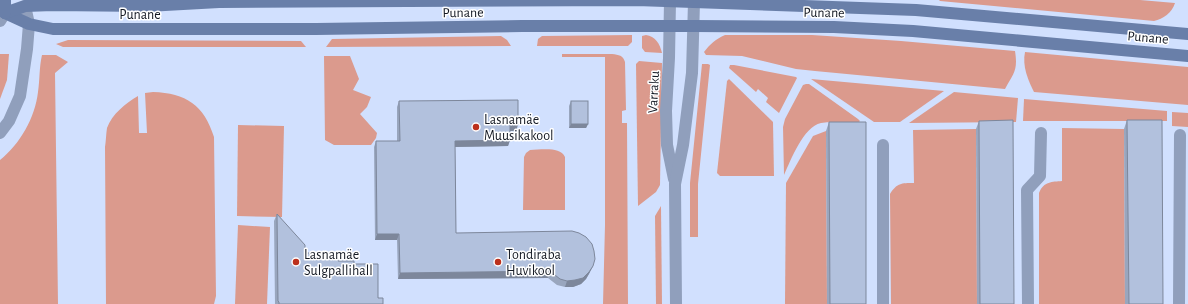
<svg xmlns="http://www.w3.org/2000/svg" width="1188" height="304" font-family="'Alegreya Sans',sans-serif">
<rect width="100%" height="100%" fill="#d1e0fe"/>
<g fill="#db9a8d">
<path d="M939,0H1140L1175,3C1172,13 1163,19 1154,21L940,1Z"/>
<path d="M632,35V42L628,46H537L538,39L542,36Z"/>
<path d="M646,35C655,36 660,44 662,53L645,52L642,48V36Z"/>
<path d="M725,35H812L901,41L1015,51C1018,70 1014,73 1005,89L815,71L796,69L742,56L706,55L704,52C710,44 716,39 725,35Z"/>
<path d="M501,36L507,40L511,46L326,47L332,39Z"/>
<path d="M68,40L301,41L306,47H63L56,44Z"/>
<path d="M1025,52L1188,67V105L1034,92C1028,80 1022,66 1025,52Z"/>
<path d="M0,54H9L7,80L0,99Z"/>
<path d="M562,54H612C619,55 623,55 625,62L626,110L622,111V123H627L628,304H603L605,225V57H562Z"/>
<path d="M42,55H56L68,62L55,73L58,304H0V160C20,144 35,118 38,92C40,79 39,68 42,55Z"/>
<path d="M324,56H350L359,79L353,90L371,97L367,107L360,114L377,133L376,138L371,145H334L325,140Z"/>
<path d="M639,61L662,63L660,185L656,192L638,206L636,64Z"/>
<path d="M702,64H708L710,65L698,184V237H690V183Z"/>
<path d="M730,65H734L796,77L797,78L779,113L766,102L768,98L758,89L756,92L729,68Z"/>
<path d="M729,79L773,122L774,176H720L717,173L727,81Z"/>
<path d="M811,79L944,91L900,122H874Z"/>
<path d="M806,84H809L858,119L860,121L858,123C846,123 833,121 821,123C803,127 791,160 784,175L783,127L785,119L803,85Z"/>
<path d="M153,92C186,93 204,105 214,137L216,296L214,304H106L105,147C106,141 106,134 107,128C112,114 126,103 138,96L139,133H147L145,93Z"/>
<path d="M954,92L1018,98L1016,122L909,123Z"/>
<path d="M1024,99L1167,111V121H1023Z"/>
<path d="M1172,112L1188,113V127L1172,126Z"/>
<path d="M238,125L284,126L282,217L237,216Z"/>
<path d="M1062,128L1124,129L1125,304H1039V193C1044,181 1052,182 1062,181Z"/>
<path d="M976,129L977,304H891L890,194C897,183 901,183 914,183L913,130Z"/>
<path d="M826,131L827,304H785L786,183L813,136Z"/>
<path d="M530,150C540,150 560,146 565,157V210H523L524,157L526,153Z"/>
<path d="M661,206L662,304H656L655,216Z"/>
<path d="M238,225L270,227L267,304H235Z"/>
</g>
<g fill="none" stroke-linecap="round" stroke-linejoin="round">
<g stroke="#909fbc" stroke-width="12">
<path d="M0,21L5,13"/>
<path d="M0,133L9,121L20,96L27,49L29,24L25,6"/>
<path d="M883,304V145"/>
<path d="M1028,304L1027,190L1040,176L1041,133"/>
<path d="M1179,304L1180,135"/>
</g>
<g stroke="#909fbc" stroke-width="12">
<path d="M670,1L669,58L666,111L667,145L674,179"/>
<path d="M676,304L675,184L683,145L692,73L694,2"/>
</g>
<g stroke="#697fa9" stroke-width="12">
<path d="M5,13L29,24L53,29H316L522,26H694L834,27L913,31L1188,56"/>
<path d="M5,13L25,6L53,5L147,6L219,2L637,0L916,10L1188,34"/>
<path d="M5,13V0"/>
</g>
</g>
<g fill="#99a6be">
<path d="M399,101L516,131H510V140L508,146L455,147L456,233L590,272L586,279L581,284L573,287H565L557,285L548,278L398,279L397,240H375L374,147L376,141H397V107Z"/>
<path d="M571,101L588,124L586,128H569V106Z"/>
<path d="M1127,120L1163,304H1125L1124,129Z"/>
<path d="M979,121L1014,304H977L976,129Z"/>
<path d="M829,122L866,304H827L826,131Z"/>
<path d="M277,214L305,253L321,257L354,264L383,304H275L274,221Z"/>
</g>
<g fill="#7d879b">
<path d="M571,124H588L586,128H569Z"/>
<path d="M510,125H518L516,131H508Z"/>
<path d="M510,140L508,146L453,147L455,141Z"/>
<path d="M377,234H399L397,240H375Z"/>
<path d="M593,266L590,272L586,279L581,284L573,287H565L567,281Z"/>
<path d="M550,271L548,278L398,279L400,273Z"/>
</g>
<g fill="#b2c1dd" stroke="#7d879b">
<path d="M518,100V125H510V140L455,141L456,233L572,231L579,233L586,237L592,244L594,251L595,259L593,266L589,272L583,278L575,280L567,281L560,279L550,271L400,273L399,234H377L376,141H400L399,101Z"/>
<rect x="571" y="101" width="17" height="23"/>
<path d="M1013,120L1014,304H980L979,121Z"/>
<path d="M1127,120H1162L1163,304H1129Z"/>
<path d="M829,122H866V304H830Z"/>
<path d="M277,214L305,245V253H321V257H338V261H354V264H378V298H383V304H279V302L278,301Z"/>
</g>
<g fill="#bc301c" stroke="#fff" stroke-width="1.5">
<circle cx="476" cy="127" r="4"/>
<circle cx="296" cy="262" r="4"/>
<circle cx="498" cy="262" r="4"/>
</g>
<g text-anchor="middle" stroke-width="3" stroke-linejoin="round" paint-order="stroke">
<g font-size="14" fill="#141923" stroke="#fff">
<text transform="translate(463 12) rotate(-1)" y="5">Punane</text>
<text transform="translate(824 12) rotate(1)" y="5">Punane</text>
<text x="140" y="19">Punane</text>
<text transform="translate(1148 37) rotate(5)" y="5">Punane</text>
<text transform="translate(653 92) rotate(-87)" y="5">Varraku</text>
</g>
<g font-size="14" fill="#141923" stroke="#fff" text-anchor="start">
<text x="484" y="124">Lasnamäe<tspan x="484" dy="16">Muusikakool</tspan></text>
<text x="304" y="259">Lasnamäe<tspan x="304" dy="16">Sulgpallihall</tspan></text>
<text x="506" y="259">Tondiraba<tspan x="506" dy="16">Huvikool</tspan></text>
</g>
</g>
</svg>
